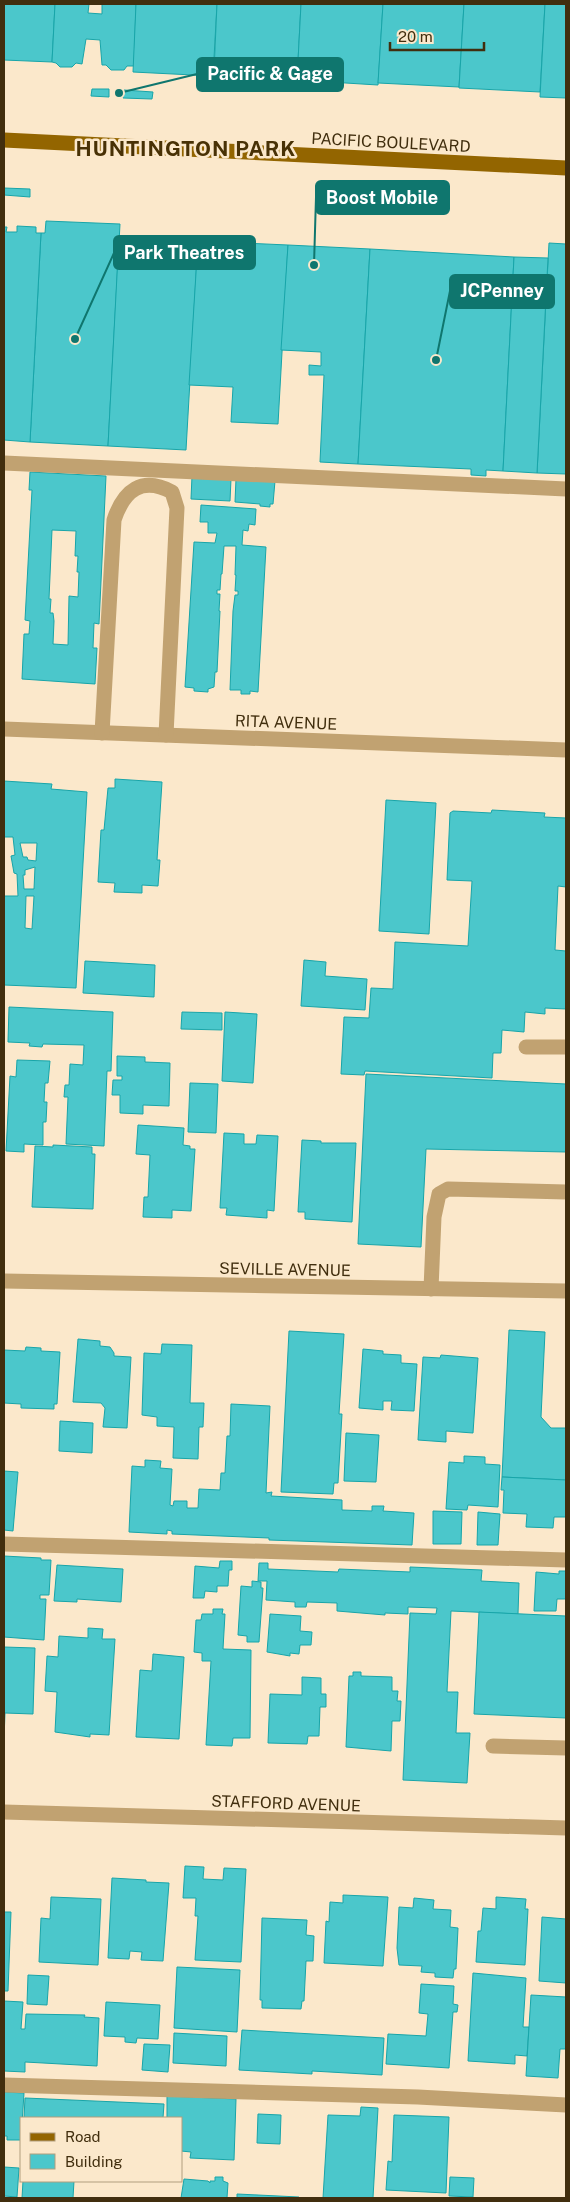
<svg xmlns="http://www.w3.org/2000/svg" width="570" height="2202" font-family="'Public Sans',sans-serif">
<rect width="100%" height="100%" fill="#fbe8cb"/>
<g fill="#4bc7cb" stroke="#18a5a9" fill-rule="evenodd">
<path d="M4,4H55L52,62L4,60Z"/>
<path d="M55,4H89L88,13L102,14V4H136L134,66H127L124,70H111L106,65H102L100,40L86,39L82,64L76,63L72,67H60L56,63L52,62Z"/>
<path d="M136,4H217L213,76L133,72Z"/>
<path d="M217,4H301L297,80L219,77V72L214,71Z"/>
<path d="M301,4H383L378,85L297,80Z"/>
<path d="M383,4H464L459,87L378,83Z"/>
<path d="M464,4H545L540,92L459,88Z"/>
<path d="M545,4H566V98L540,97Z"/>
<path d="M92,89H109V97L91,96Z"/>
<path d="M124,90L153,92L152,99L123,98Z"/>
<path d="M4,188L30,189V197L4,195Z"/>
<path d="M46,221L120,224L108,446L30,442L41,233H45Z"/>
<path d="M17,226L36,227V233H41L30,442L4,440V227H7L6,232H17Z"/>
<path d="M119,237L198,241L186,450L108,446Z"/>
<path d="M198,241L288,245L278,424L231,422L233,387L189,385Z"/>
<path d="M549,243L566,244V474L537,473Z"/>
<path d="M288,245L370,249L358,464L320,462L324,375H309V365L321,366V352L281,350Z"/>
<path d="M370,249L514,257L503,471L486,470V476L471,475V469L358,464Z"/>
<path d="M514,257L548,258L537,473L503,471Z"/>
<path d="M30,472L106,476L99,624L94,623L93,648H97L95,684L22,679L24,634H29L30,621L25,620L32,490H29ZM52,530L76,531L75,556H78L77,572H79L78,597L69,596L68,645L53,644L54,621L53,613H50L51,599H49Z"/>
<path d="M192,476L231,479L230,501L191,499Z"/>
<path d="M236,479L275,481L273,504H270V507L260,506V504L235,502Z"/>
<path d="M201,505L256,509L255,525L249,524L248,531L243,530L242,545L266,547L258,692L250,691V694H241V690H230L233,611L235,595H238V591H235L236,575H235L236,546H224L222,574H221L220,590H217V594H220L219,611H220L217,672H215L214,687L208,689V692L194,691V688L185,687L194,542L215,543L217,533H208V522H200Z"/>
<path d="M115,779L162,782L157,860H160L158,886L142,885V893L114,892L115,883L98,882L101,830H104L108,788H115Z"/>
<path d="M4,781L52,784L51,789L87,792L76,988L4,985V896H18L17,874L14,873L11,856L15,855L13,837H4ZM20,843H37L36,861L28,860L27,857H23ZM35,867L34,889H24L23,875H25V870ZM26,896H34L32,929L25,928Z"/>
<path d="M386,800L436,803L429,934L379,931Z"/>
<path d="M492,810L545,813L544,817L566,818V887L558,886L555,950L566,951V1009L545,1008V1014L525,1012L524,1032L502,1030L501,1053H493L492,1078L365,1071L364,1075L341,1074L344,1017L369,1018L371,988L393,989L395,942L468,946L472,881L447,880L450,813L453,811L491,813Z"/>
<path d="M304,960L326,962L325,976L367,979L365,1010L301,1006Z"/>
<path d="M85,961L155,965L154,997L83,993Z"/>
<path d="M9,1007L113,1012L111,1071H107L104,1146L66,1144L68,1097H64L65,1085H69L70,1064L83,1065L84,1045L43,1044L42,1047L29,1046L30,1043L8,1042Z"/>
<path d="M182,1012L222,1013V1030L181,1029Z"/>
<path d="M225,1012L257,1014L253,1083L222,1081Z"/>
<path d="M117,1056L145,1057V1062L170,1063L169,1106L143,1105V1114L120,1113V1095H112L113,1080H122V1076H117Z"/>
<path d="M17,1060L50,1061L48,1083H45L44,1102H47L46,1122H43V1145L24,1144V1152L6,1151L10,1076L16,1077Z"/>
<path d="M366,1074L566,1084V1152L426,1149L421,1247L358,1244Z"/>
<path d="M190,1083L218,1084L216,1133L188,1132Z"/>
<path d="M138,1125L184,1128L183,1145L190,1146V1149H195L191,1211L172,1210V1218L143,1217L144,1197H148L150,1155L136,1154Z"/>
<path d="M224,1133L244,1134V1144H256L257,1135L278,1136L274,1211L267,1210V1218L226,1215L227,1208H220Z"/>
<path d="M302,1140L321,1141V1143H356L352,1222L305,1219V1212H298Z"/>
<path d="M53,1145L92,1147V1154H95L93,1209L32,1207L35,1146L53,1147Z"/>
<path d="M509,1330L545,1332L541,1417L551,1428H566V1480L502,1477Z"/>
<path d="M289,1331L344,1334L339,1414H342L338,1483H334L333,1494L281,1492Z"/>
<path d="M78,1339L100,1341V1346L110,1347L114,1353V1356L131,1357L127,1428L103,1427L105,1408L101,1403L73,1402Z"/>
<path d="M162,1344L192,1345L190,1403H204L203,1427H199L198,1459L173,1458L174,1427L157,1426V1417L142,1415L144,1353L161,1354Z"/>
<path d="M26,1347L41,1348V1351L60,1352L57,1404H54V1409L21,1408V1404L4,1403V1350L25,1351Z"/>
<path d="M363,1349L383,1351V1354L401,1355V1363L417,1364L414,1411L391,1410L392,1401H383V1410L359,1408Z"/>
<path d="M441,1355L478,1358L473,1433L446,1431V1442L418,1440L423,1357L440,1358Z"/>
<path d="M231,1404L270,1406L266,1493L272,1492L271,1496L342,1500V1510L372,1511V1506H384L383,1511L414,1513L412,1545L269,1540V1538L172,1534V1531L167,1530V1534L129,1532L132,1466L145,1467V1460L161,1461L160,1468L172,1469L170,1505L173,1506L174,1501H187V1508H198L199,1489L220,1490L221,1473H225L227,1436H230Z"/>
<path d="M60,1421L93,1423L92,1453L59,1451Z"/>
<path d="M346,1433L379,1435L376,1482L344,1481Z"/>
<path d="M464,1456L485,1457V1464L500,1465L498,1507L468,1505L467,1510L446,1509L449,1462L464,1463Z"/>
<path d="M4,1471L18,1472L13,1531L4,1530Z"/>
<path d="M502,1477L566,1480V1517H554L553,1528L526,1527L527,1514L503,1513L504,1490H501Z"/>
<path d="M433,1511L462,1512L461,1544H433Z"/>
<path d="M478,1512L500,1514L498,1545H477Z"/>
<path d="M4,1556L41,1558V1560H51L49,1595H40V1599H46L44,1640L4,1637Z"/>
<path d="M220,1561H232V1570H229L228,1586H217V1592L205,1591L204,1598H193L195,1566L219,1568Z"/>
<path d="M259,1563H268V1569L338,1572L339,1569L410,1572V1567L482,1570L481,1581L519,1583L518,1614L451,1611L447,1692H458L456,1733H470L467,1783L403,1780L410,1613L436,1614L437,1608L408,1607V1614L385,1613V1615L337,1611V1603L307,1602L306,1607H295V1602L266,1600L267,1581H258Z"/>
<path d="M57,1565L123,1569L121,1602L77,1599V1602L54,1601Z"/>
<path d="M559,1571H566V1599H557L556,1611H534L536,1572L559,1574Z"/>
<path d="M252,1581L261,1582V1588H263L259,1642H247V1636L238,1635L241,1586L252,1587Z"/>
<path d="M213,1609H223L222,1614H225L223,1649L251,1650L250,1738H233L232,1746L206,1745L211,1661H202V1653L194,1652L196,1620H201L202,1614H213Z"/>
<path d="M479,1612L566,1616V1718L474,1714Z"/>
<path d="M270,1614L301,1616L300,1631L312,1632L311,1645H300L299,1654L290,1653V1656L267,1652Z"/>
<path d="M88,1628L103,1629L102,1639H115L109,1735L90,1734V1737L55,1732L57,1692L45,1691L47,1656L58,1657L59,1636L88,1638Z"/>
<path d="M4,1647L35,1648L33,1714L5,1713L4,1739Z"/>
<path d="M153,1654L184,1657L179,1739L136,1737L140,1670L152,1671Z"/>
<path d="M353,1672H361V1676L392,1677V1691H398L397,1701H401L400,1721H392L391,1751L346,1747L349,1676H353Z"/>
<path d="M302,1677L321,1678V1694H326V1707H320L319,1736H308L307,1744L268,1743L270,1694L302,1695Z"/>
<path d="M185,1866L204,1867L203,1879L223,1880L224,1868L246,1869L241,1962L195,1960L198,1916H195L196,1898H183Z"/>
<path d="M112,1878L146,1880V1882L169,1883L163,1961L141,1960L142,1952L130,1951L129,1959L108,1958Z"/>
<path d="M343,1895L388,1897L383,1966L324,1963L326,1921L329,1922L330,1902L343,1903Z"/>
<path d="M51,1897L101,1899L98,1965L39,1962L41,1918L50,1919Z"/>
<path d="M496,1897L526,1899L525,1909H528L525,1965L476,1962L478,1931H481L483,1908L496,1909Z"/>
<path d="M414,1898L434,1900L433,1909L451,1910L450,1927L458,1928L456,1969H454L453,1978L435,1977V1973L421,1972L422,1966L399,1965L397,1948L399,1907L413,1908Z"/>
<path d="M4,1912H11L8,1991H4Z"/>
<path d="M542,1917L566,1919V1983L539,1981Z"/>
<path d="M262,1918L307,1920L306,1935L314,1936L313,1961H306L304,2001H302L301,2009L262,2008V2000H260Z"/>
<path d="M177,1967L240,1970L237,2032L174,2028Z"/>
<path d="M473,1973L526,1978L523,2027H529L527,2056L515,2055V2064L468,2061Z"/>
<path d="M28,1975L49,1976L47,2005L27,2004Z"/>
<path d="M421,1984L454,1986L453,2004L458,2005L457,2012H453L449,2068L386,2064L388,2034L426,2036L428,2014L419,2013Z"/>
<path d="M531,1995L566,1997V2049H560L558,2078L526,2076Z"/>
<path d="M4,2001L23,2002L21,2029H25L26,2014L85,2015L84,2017L99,2018L97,2066L25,2062V2072L4,2071Z"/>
<path d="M106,2002L160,2005L158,2039L137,2038L136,2043L125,2042V2037L104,2036Z"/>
<path d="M242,2030L384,2038L382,2075L312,2071V2074L239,2070Z"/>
<path d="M174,2033L227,2036L226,2066L173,2063Z"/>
<path d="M144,2044L170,2045L168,2072L142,2070Z"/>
<path d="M4,2092L24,2093L21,2140H7V2136H4Z"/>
<path d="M167,2096L236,2099L234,2160L190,2158L191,2152L181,2151V2118H167Z"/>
<path d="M25,2098L164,2104L163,2118H24Z"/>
<path d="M361,2107L378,2108L373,2198H323L328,2115L360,2116Z"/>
<path d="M258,2114L281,2115L280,2144L257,2143Z"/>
<path d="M394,2115L449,2117L446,2193L386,2190L388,2161L392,2162Z"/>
<path d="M4,2167L19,2168L17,2197L4,2196Z"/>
<path d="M215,2177H223V2181L228,2183L227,2198H181L184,2179L208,2181L210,2183V2181H215Z"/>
<path d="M450,2177L474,2178L473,2197L449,2196Z"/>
<path d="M23,2181H74L73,2198H22Z"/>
<path d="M237,2194L299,2197V2198H237Z"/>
</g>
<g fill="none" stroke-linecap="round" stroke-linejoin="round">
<g stroke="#c1a271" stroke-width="15">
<path d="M4,463L566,489"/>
<path d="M4,729L566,750"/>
<path d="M102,733L114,520C124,490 142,476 172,492L177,508L166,735"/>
<path d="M526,1047H566"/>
<path d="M4,1281L566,1291"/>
<path d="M431,1289L434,1217L439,1194L448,1189L566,1192"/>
<path d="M4,1544L566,1560"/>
<path d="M493,1746L566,1748"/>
<path d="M4,1812L566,1828"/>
<path d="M4,2085L418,2097L566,2105"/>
</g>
<path stroke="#936500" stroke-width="15" d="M4,140L566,168"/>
</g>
<g text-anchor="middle" stroke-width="5" stroke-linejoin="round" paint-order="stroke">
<g font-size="16" fill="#412e0e" stroke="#fbe8cb">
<text transform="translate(391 142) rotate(3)" y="6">PACIFIC BOULEVARD</text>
<text transform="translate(286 722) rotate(2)" y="6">RITA AVENUE</text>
<text transform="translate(285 1269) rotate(1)" y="6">SEVILLE AVENUE</text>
<text transform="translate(286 1803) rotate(2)" y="6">STAFFORD AVENUE</text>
</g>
<g font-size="21" font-weight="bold" letter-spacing="1" fill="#483105" stroke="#fbe8cb">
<text x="186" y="156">HUNTINGTON PARK</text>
</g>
</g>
<path fill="none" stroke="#0f766e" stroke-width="2" d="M119 93L197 74M314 265L316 197M75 339L114 253M436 360L450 291"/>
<g fill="#0f766e" stroke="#fbe8cb" stroke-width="2">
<circle cx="119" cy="93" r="5"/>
<circle cx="314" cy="265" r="5"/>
<circle cx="75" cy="339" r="5"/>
<circle cx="436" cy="360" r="5"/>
</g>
<g fill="#0f766e" stroke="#0f766e" stroke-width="2">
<rect x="197" y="58" width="146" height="33" rx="5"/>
<rect x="316" y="181" width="133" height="33" rx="5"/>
<rect x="114" y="236" width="141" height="33" rx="5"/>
<rect x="450" y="275" width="104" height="33" rx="5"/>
</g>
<g font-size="18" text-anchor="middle" font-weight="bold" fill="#fff">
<text x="270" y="80">Pacific &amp; Gage</text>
<text x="382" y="204">Boost Mobile</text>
<text x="184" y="259">Park Theatres</text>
<text x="502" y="297">JCPenney</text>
</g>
<rect width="570" height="2202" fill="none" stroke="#412e0e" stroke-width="10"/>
<rect x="20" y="2117" width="162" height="65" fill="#fbe8cb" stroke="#b19e7f"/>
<rect x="30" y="2133" width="25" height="8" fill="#936500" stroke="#b19e7f"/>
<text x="65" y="2142" font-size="15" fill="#412e0e">Road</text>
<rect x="30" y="2154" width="25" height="15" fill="#4bc7cb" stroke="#b19e7f"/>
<text x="65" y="2167" font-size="15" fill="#412e0e">Building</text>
<path d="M390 42v8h94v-8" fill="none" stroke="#412e0e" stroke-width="2.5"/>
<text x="398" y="42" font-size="15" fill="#412e0e" stroke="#fbe8cb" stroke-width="4" paint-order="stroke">20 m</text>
</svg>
